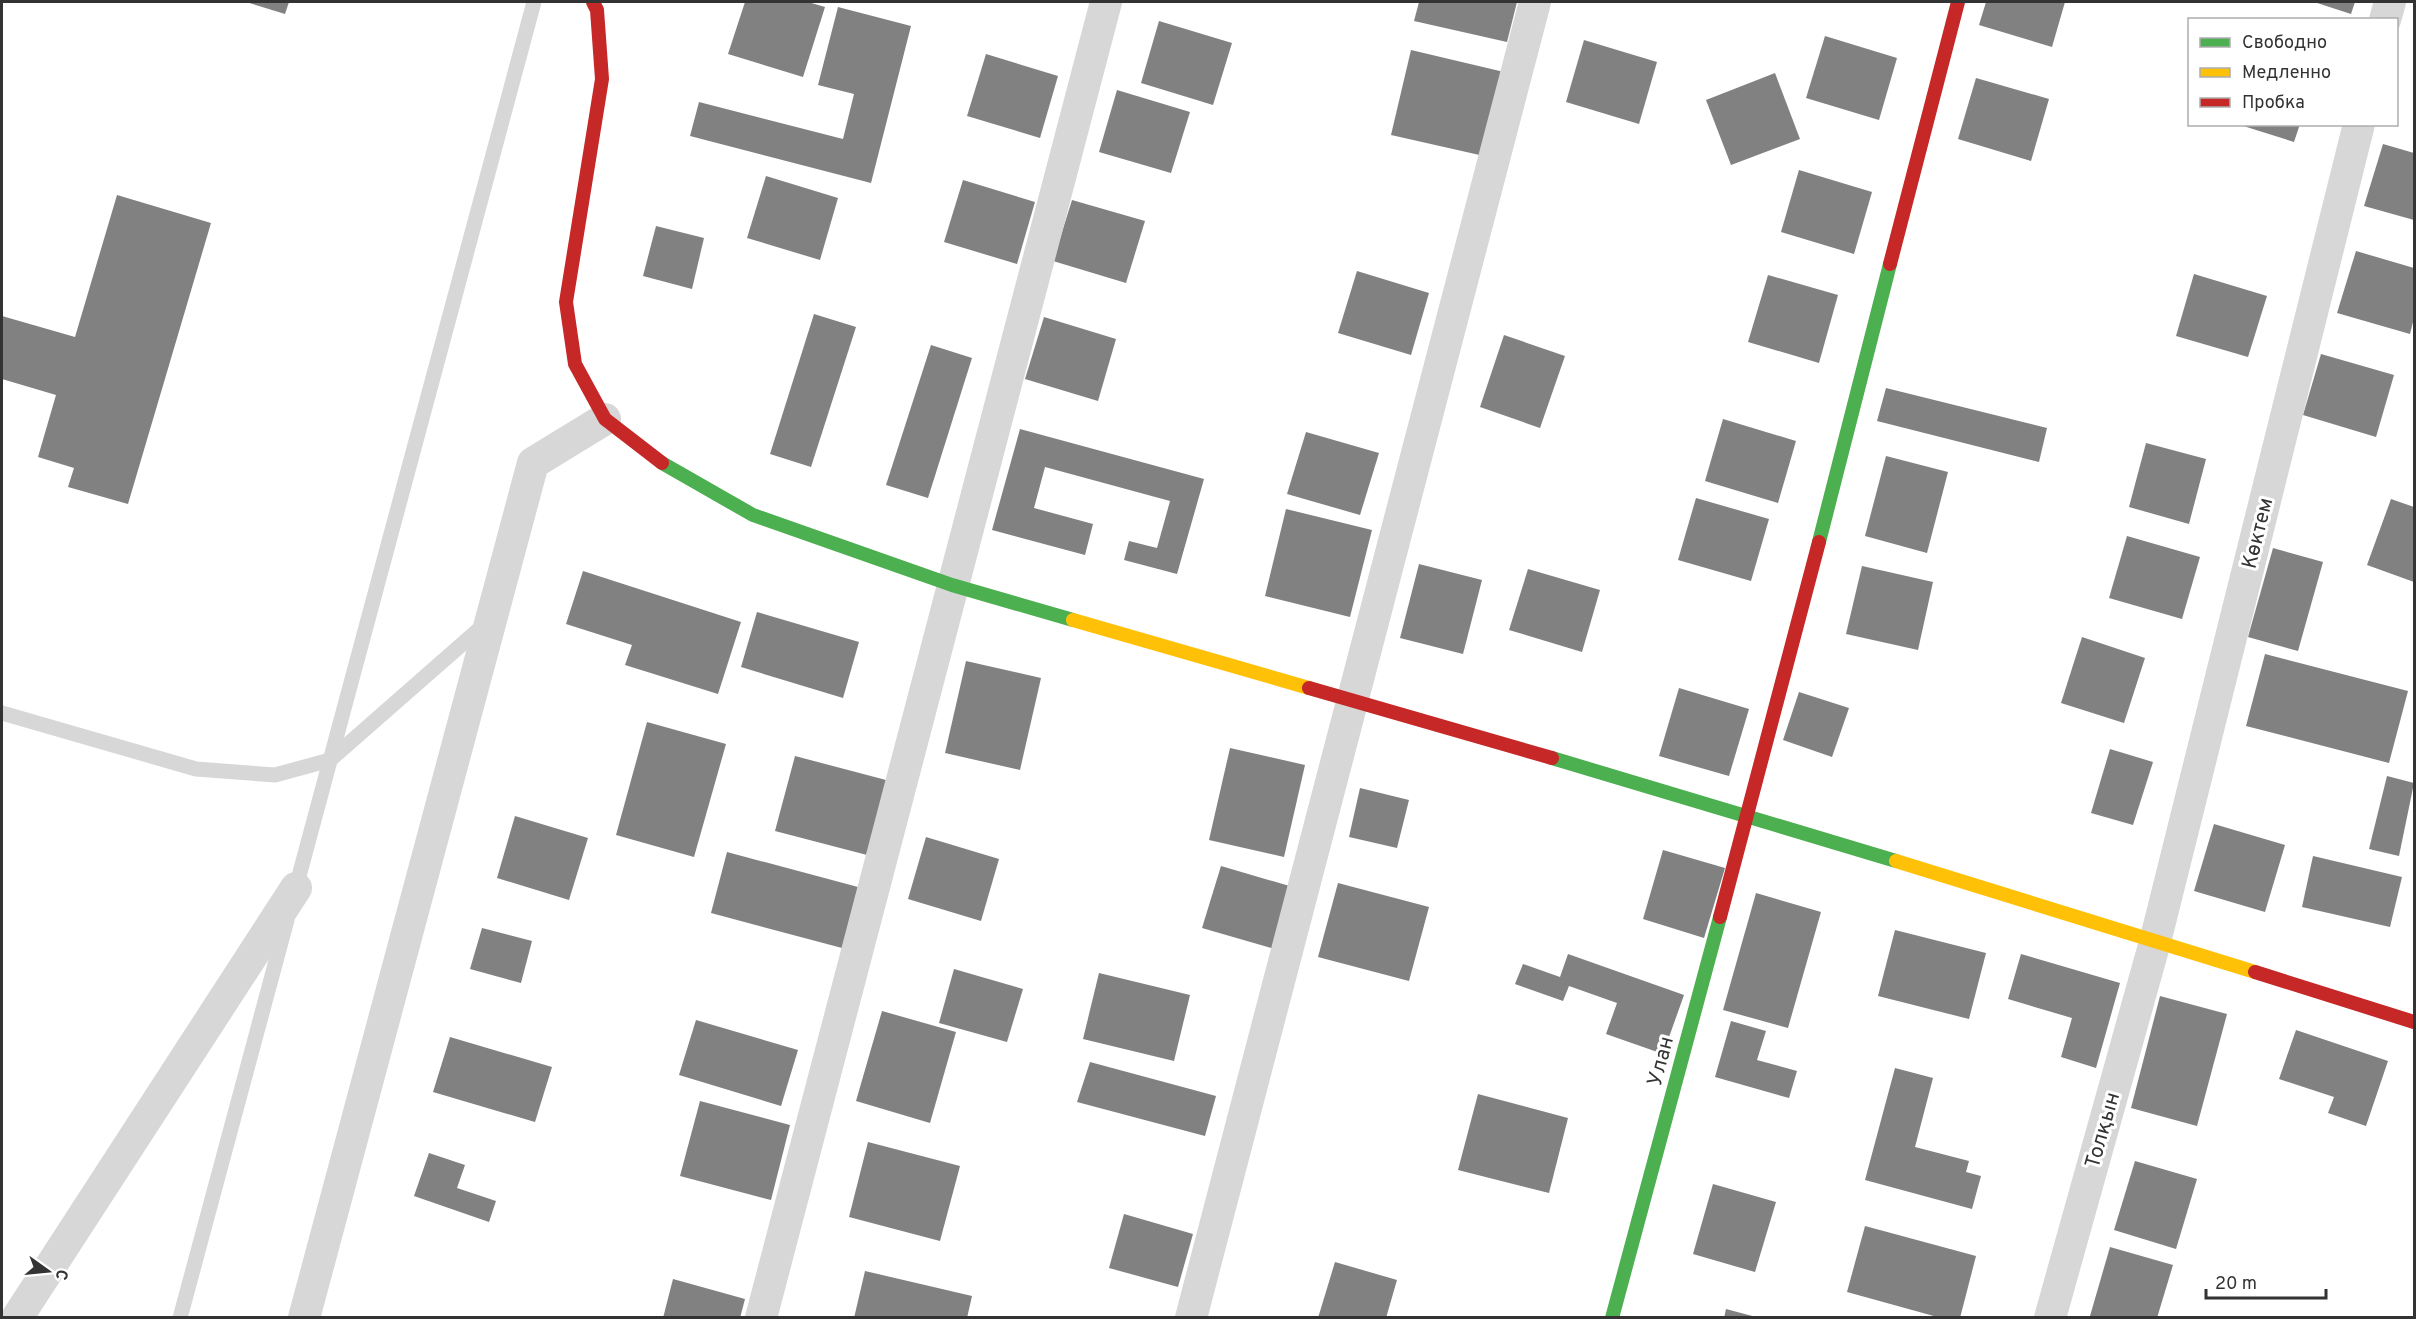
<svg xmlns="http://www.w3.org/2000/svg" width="2416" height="1319" font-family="Overpass,sans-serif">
<rect width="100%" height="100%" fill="#fff"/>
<g fill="#818181">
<path d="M246,2H289L285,14Z"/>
<path d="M745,2H808L825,7L803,77L728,54Z"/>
<path d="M1419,2H1517L1507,42L1414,21Z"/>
<path d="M1986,2H2065L2052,47L1979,25Z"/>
<path d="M2314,2H2355L2351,14Z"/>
<path d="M838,7L911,26L871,183L690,136L699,102L843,139L854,94L818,85Z"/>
<path d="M1159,21L1232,43L1213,105L1141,83Z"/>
<path d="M1825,36L1897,58L1879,120L1806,98Z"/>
<path d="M1584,40L1657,62L1639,124L1566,102Z"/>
<path d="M1411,50L1504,72L1484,156L1391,135Z"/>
<path d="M986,54L1058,76L1040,138L967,116Z"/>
<path d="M1775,73L1800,139L1731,165L1706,100Z"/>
<path d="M1976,78L2049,99L2031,161L1958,139Z"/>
<path d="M1117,90L1190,112L1171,173L1099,152Z"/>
<path d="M2237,124H2300L2294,142Z"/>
<path d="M2383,144L2414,153V220L2364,206Z"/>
<path d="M1799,170L1872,192L1854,254L1781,232Z"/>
<path d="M766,176L838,198L820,260L747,238Z"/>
<path d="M963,180L1035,202L1017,264L944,242Z"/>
<path d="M117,195L211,223L128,504L68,487L74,468L38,457L56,395L2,379V316L75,337Z"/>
<path d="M1072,200L1145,221L1126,283L1053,261Z"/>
<path d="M656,226L704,238L692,289L643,276Z"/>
<path d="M2356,251L2414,268V318L2410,334L2337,313Z"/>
<path d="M1357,271L1429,293L1411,355L1338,333Z"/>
<path d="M2194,274L2267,296L2248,357L2176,336Z"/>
<path d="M1768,275L1838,295L1819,363L1748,342Z"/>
<path d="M814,314L856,327L811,467L770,454Z"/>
<path d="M1044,317L1116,339L1098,401L1025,379Z"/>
<path d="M1504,335L1565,356L1540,428L1480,407Z"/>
<path d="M931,345L972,358L928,498L886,485Z"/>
<path d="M2321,354L2394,375L2376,437L2303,415Z"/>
<path d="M1886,388L2047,428L2039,462L1877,421Z"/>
<path d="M1723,419L1796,441L1778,503L1705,481Z"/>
<path d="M1020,429L1204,479L1177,574L1124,560L1129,541L1157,548L1170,501L1045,467L1034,508L1093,524L1085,555L992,530Z"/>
<path d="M1306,432L1379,453L1360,515L1287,494Z"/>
<path d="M2146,443L2206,459L2189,524L2129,507Z"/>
<path d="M1886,456L1948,472L1927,553L1865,536Z"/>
<path d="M1696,498L1769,519L1751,581L1678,560Z"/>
<path d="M2391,499L2414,507V582L2367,565Z"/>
<path d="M1286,509L1372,530L1350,617L1265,596Z"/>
<path d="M2127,536L2200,557L2182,619L2109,598Z"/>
<path d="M2273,548L2323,562L2298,651L2248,637Z"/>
<path d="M1419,564L1482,580L1463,654L1400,638Z"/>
<path d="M1862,566L1933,582L1918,650L1846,634Z"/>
<path d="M1528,569L1600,590L1582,652L1509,630Z"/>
<path d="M583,571L741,622L718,694L625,665L632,645L566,624Z"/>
<path d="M757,612L859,642L843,698L741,667Z"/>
<path d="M2082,637L2145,658L2124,723L2061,703Z"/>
<path d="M2265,654L2408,691L2389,763L2246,726Z"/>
<path d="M966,661L1041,678L1020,770L945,753Z"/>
<path d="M1679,688L1749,709L1729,776L1659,756Z"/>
<path d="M1799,692L1849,708L1832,757L1783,740Z"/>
<path d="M647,722L726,744L694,857L616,835Z"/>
<path d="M1230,748L1305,765L1284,857L1209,840Z"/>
<path d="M2110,749L2153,762L2133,825L2091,813Z"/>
<path d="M795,756L886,780L867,855L775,831Z"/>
<path d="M2387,776L2414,783L2399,856L2369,849Z"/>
<path d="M1360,788L1409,800L1397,848L1349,837Z"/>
<path d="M515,816L588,838L569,900L497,878Z"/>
<path d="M2214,824L2285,845L2265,912L2194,891Z"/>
<path d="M926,837L999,859L981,921L908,899Z"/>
<path d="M1663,850L1725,868L1704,938L1643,919Z"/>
<path d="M727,852L858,887L842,948L711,913Z"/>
<path d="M2313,856L2402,877L2390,927L2302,907Z"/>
<path d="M1221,866L1293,887L1275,949L1202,928Z"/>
<path d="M1338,883L1429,907L1409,981L1318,957Z"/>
<path d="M1756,893L1821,912L1788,1028L1723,1010Z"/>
<path d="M482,928L532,941L521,983L470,969Z"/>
<path d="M1895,930L1986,953L1969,1019L1878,996Z"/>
<path d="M1568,954L1684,995L1663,1054L1606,1034L1617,1003L1569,986L1563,1001L1515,984L1523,964L1560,977Z"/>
<path d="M2021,954L2120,983L2096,1068L2061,1057L2072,1018L2008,999Z"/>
<path d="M954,969L1023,989L1007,1042L939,1023Z"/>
<path d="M1099,973L1190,995L1174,1061L1083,1039Z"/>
<path d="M2160,996L2227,1014L2197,1126L2131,1108Z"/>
<path d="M882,1011L956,1032L930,1123L856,1101Z"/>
<path d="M696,1020L798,1050L781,1106L679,1075Z"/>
<path d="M1731,1021L1766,1031L1757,1060L1797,1071L1789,1098L1715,1077Z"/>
<path d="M2296,1030L2388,1061L2366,1126L2328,1113L2334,1097L2279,1079Z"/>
<path d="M450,1037L552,1067L535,1122L433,1092Z"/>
<path d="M1090,1062L1216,1096L1205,1136L1077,1102Z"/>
<path d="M1895,1068L1933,1078L1915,1147L1969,1161L1966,1172L1981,1176L1972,1209L1865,1180Z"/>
<path d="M1478,1094L1568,1118L1549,1193L1458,1170Z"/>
<path d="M700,1101L790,1125L771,1200L680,1176Z"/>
<path d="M868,1142L960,1166L940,1241L849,1217Z"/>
<path d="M429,1153L465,1165L457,1188L496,1201L489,1222L414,1196Z"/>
<path d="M2135,1161L2197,1179L2176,1249L2114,1230Z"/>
<path d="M1713,1184L1776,1202L1755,1272L1693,1254Z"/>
<path d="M1124,1214L1193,1234L1178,1287L1109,1268Z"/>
<path d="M1865,1226L1976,1256L1960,1318H1941L1847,1292Z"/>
<path d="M2110,1247L2173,1265L2157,1318L2090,1316Z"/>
<path d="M1335,1262L1397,1280L1386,1318H1318Z"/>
<path d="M865,1271L972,1296L967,1318H854Z"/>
<path d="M673,1279L745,1299L740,1318H663Z"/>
<path d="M1726,1309L1756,1317V1318H1724Z"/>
</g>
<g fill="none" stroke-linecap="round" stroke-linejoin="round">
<g stroke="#d7d7d7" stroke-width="15">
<path d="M2,713L196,769L275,775L330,760L485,624"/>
<path d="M295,891L534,2"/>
<path d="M180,1318L287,920"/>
</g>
<g stroke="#d7d7d7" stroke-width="32">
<path d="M2385,20L2390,2"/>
<path d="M17,1318L296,888"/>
<path d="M304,1318L533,463L605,419"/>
<path d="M761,1318L1106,2"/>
<path d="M1191,1318L1535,2"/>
<path d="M2050,1318L2155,942L2359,124"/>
</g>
<g stroke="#4caf50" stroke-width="14">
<path d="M662,463L753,515L952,585L1073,620"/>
<path d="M1819,542L1890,264"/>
<path d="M1552,758L1896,861"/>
<path d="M1612,1318L1720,917"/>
</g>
<g stroke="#ffc107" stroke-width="14">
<path d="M1073,620L1309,688"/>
<path d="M1896,861L2255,972"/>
</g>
<g stroke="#c62828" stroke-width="14">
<path d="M593,2L597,10L602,79L566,302L575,364L605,419L662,463"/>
<path d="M1890,264L1958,2"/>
<path d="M1309,688L1552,758"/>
<path d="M1720,917L1819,542"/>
<path d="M2255,972L2414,1022"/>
</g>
</g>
<g text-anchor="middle" stroke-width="6" stroke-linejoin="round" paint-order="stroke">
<g font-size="21" fill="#333" stroke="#fff">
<text transform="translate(2257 533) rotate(-76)" y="7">Көктем</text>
<text transform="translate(1660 1061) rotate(-75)" y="7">Улан</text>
<text transform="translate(2102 1130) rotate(-74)" y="7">Толқын</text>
</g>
</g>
<rect width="2416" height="1319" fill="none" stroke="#333333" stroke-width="6"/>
<rect x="2188" y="18" width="210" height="108" fill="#ffffff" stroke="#adadad" stroke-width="1.5"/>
<rect x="2200" y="38" width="30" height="9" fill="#4caf50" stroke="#adadad" stroke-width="1.5"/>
<text x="2242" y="48" font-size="18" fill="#333333">Свободно</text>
<rect x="2200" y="68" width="30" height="9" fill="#ffc107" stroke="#adadad" stroke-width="1.5"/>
<text x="2242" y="78" font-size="18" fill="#333333">Медленно</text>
<rect x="2200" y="98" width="30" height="9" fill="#c62828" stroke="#adadad" stroke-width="1.5"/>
<text x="2242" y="108" font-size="18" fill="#333333">Пробка</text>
<g transform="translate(48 1271) rotate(105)" stroke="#ffffff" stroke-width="4.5" paint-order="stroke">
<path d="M0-4.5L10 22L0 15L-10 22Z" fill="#333333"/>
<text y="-9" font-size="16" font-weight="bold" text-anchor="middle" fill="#333333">С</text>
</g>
<path d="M2206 1289v9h120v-9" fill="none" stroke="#333333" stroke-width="3"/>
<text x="2215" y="1289" font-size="18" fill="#333333" stroke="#ffffff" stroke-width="4.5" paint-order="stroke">20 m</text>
</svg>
